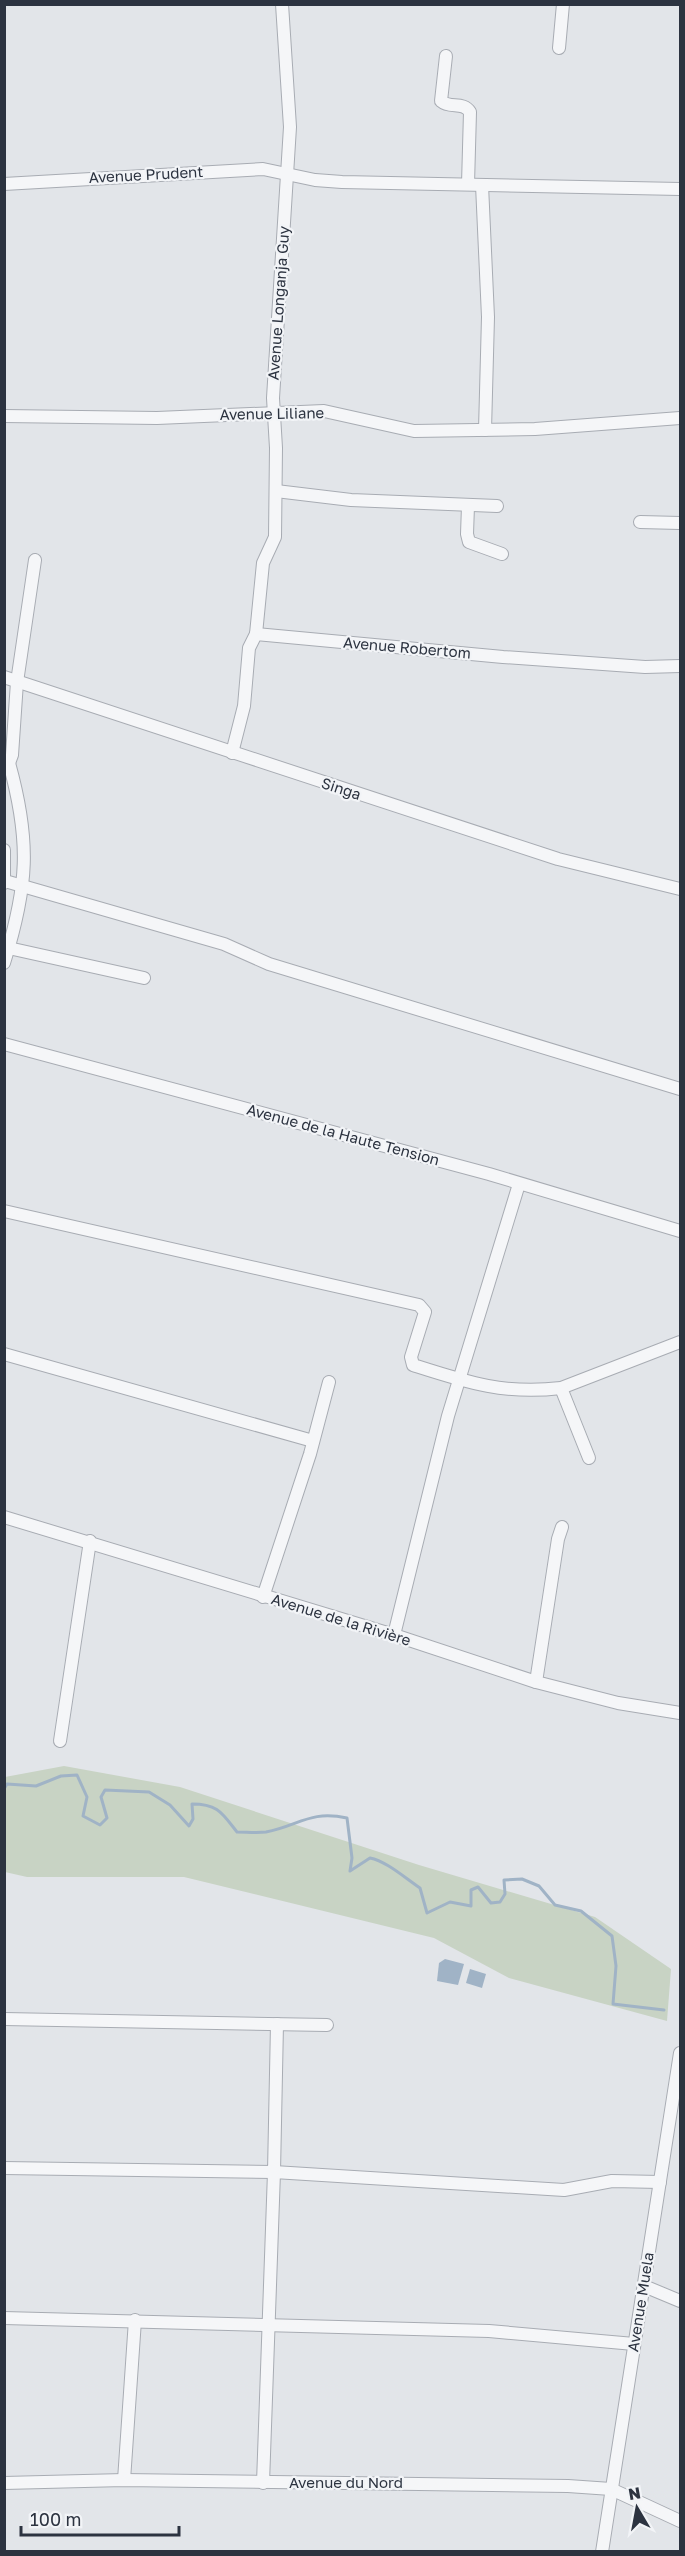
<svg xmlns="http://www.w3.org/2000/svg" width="685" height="2556" font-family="'Golos Text',sans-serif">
<rect width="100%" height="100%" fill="#e2e5e9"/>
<path fill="#c8d3c4" d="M64,1766L180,1787L419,1865L595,1917L671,1969L667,2021L509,1978L434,1938L184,1877H27L5,1872V1777Z"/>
<g fill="#a0b3c6">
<path d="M445,1959L464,1964L458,1985L437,1981L439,1963Z"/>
<path d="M470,1969L486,1974L482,1988L466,1983Z"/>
</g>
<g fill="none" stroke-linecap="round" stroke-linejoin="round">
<path stroke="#a0b3c6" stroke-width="3" d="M4,1789L7,1784L36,1786L61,1776L77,1775L87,1797L83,1816L100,1825L107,1818L101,1797L105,1790L149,1792L170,1805L189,1826L193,1819L192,1804C218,1804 222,1813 237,1832C246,1832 257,1833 266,1832C299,1826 309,1810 347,1818L352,1858L350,1871L370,1858C386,1861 405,1878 420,1888L427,1913L450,1902L471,1906V1890L478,1887L491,1903L500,1902L505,1894L504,1880L522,1879L539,1886L555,1905L581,1911L612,1936L616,1966L613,2004L664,2010"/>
<g stroke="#a8acb3" stroke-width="14">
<g id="minor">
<path d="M559,48L563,4"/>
<path d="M446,56L441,101C450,109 463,101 470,112L468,184"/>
<path d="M4,184L263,169L315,180L342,182L680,189"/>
<path d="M482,185L488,317L485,430"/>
<path d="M4,416L157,418L324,411L414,431L535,429L680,418"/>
<path d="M276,491L351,500L497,506"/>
<path d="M468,506L467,534L469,542L502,554"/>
<path d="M640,522L680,523"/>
<path d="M256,634L263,563L275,537L276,448L273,398L290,127L282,4"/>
<path d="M4,677L558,859L680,889"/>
<path d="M232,753L244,706L249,648L256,634L503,657L645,667L680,666"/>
<path d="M4,766L9,763L12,755L17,682L35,560"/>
<path d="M4,850V883"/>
<path d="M5,881L224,944L269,964L680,1089"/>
<path d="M4,947L144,978"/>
<path d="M4,963C28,886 31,842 9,763"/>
<path d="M4,1044L489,1174L680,1231"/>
<path d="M4,1211L419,1305L425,1312L411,1357L413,1365C466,1382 504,1395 561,1388L680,1342"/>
<path d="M4,1354L313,1441"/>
<path d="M561,1388L589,1458"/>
<path d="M4,1517L394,1635L536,1682L618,1703L680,1713"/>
<path d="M263,1597L310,1454L329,1382"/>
<path d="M394,1635L448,1416L519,1184"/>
<path d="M536,1682L558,1539L562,1527"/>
<path d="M60,1741L90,1541"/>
<path d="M4,2019L327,2025"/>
<path d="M4,2168L274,2172L277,2024"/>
<path d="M644,2286L680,2301"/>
<path d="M4,2318L489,2331L634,2344"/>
<path d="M124,2480L135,2320"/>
<path d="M4,2483L124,2480L568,2486L611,2489L680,2521"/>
<path d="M263,2483L274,2172L564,2190L612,2181L660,2182"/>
<path d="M602,2552L680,2053"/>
</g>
</g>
<use href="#minor" stroke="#f5f6f8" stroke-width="12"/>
</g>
<g text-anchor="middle" stroke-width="4.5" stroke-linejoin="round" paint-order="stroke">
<g font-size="15" fill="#2c3340" stroke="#f2f4f7">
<text transform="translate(146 175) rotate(-3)" y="5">Avenue Prudent</text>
<text transform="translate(279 303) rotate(-86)" y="5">Avenue Longanja Guy</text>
<text transform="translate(272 414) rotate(-1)" y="5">Avenue Liliane</text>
<text transform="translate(407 648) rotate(5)" y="5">Avenue Robertom</text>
<text transform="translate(341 789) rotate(18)" y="5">Singa</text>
<text transform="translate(343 1135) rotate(15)" y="5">Avenue de la Haute Tension</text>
<text transform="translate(341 1620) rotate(17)" y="5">Avenue de la Rivière</text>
<text transform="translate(641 2302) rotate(-81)" y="5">Avenue Muela</text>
<text x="346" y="2488">Avenue du Nord</text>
</g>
</g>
<rect width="685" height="2556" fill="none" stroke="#2c3340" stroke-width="12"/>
<g transform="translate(637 2508) rotate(350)" stroke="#f2f4f7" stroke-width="4.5" paint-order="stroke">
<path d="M0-4.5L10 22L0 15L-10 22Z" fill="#2c3340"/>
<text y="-9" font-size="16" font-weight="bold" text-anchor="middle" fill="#2c3340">N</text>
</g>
<path d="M21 2526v9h158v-9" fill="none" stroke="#2c3340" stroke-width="3"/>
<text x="30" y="2526" font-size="18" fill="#2c3340" stroke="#f2f4f7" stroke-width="4.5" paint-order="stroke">100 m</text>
</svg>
